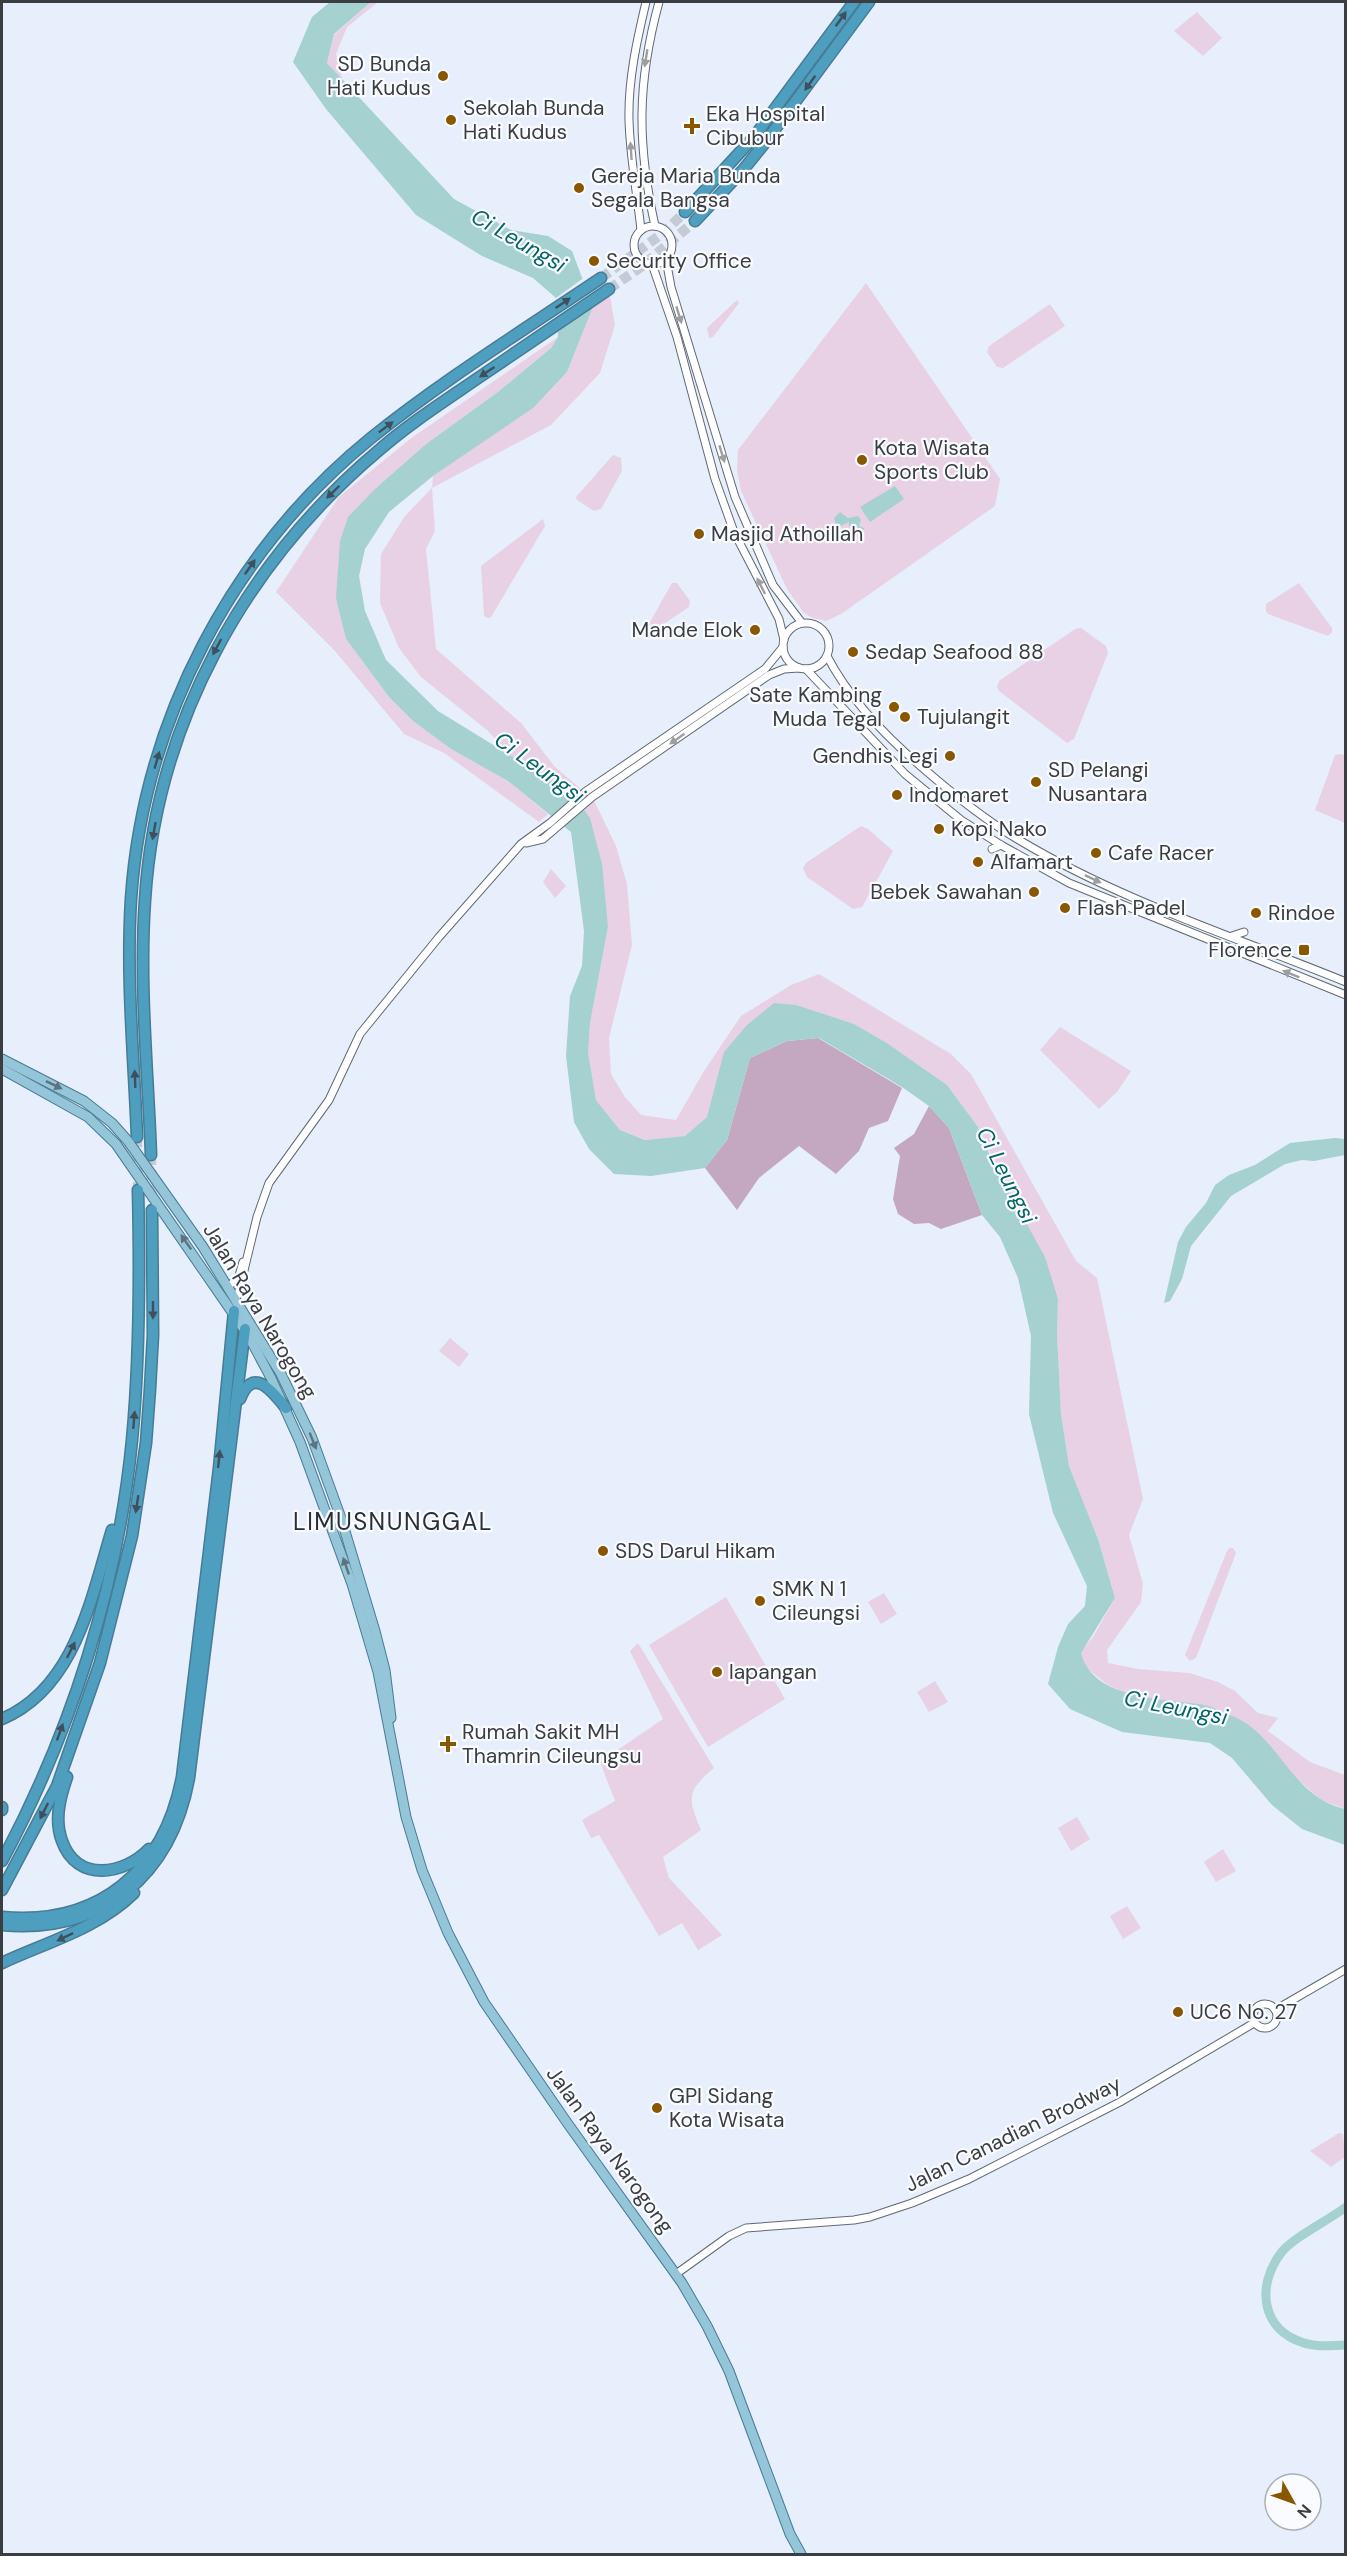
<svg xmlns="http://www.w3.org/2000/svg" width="1347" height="2556" font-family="'DM Sans',sans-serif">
<rect width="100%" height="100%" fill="#e7eefc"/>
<g fill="#e8d1e5">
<path d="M371,2H378L347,27L336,54L342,79L327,63L334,35Z"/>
<path d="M1197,12L1222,38L1203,56L1174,31Z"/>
<path d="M866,283L1000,479L995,506L841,614L826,621L813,618L804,613L787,589L741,491L737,470L738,450Z"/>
<path d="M610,296L615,325L600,373L551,425L432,488L435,531L426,549L436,649L521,723L555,767L593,799L601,815L616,846L627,884L632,945L609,1038L611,1074L625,1097L641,1115L676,1120L704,1071L741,1016L791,985L819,974L951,1054L971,1074L1076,1261L1097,1278L1143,1499L1129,1535L1143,1584L1141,1602L1107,1650L1108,1663L1138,1669L1189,1673L1218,1682L1235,1691L1258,1713L1278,1718L1268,1731L1310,1762L1345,1775V1809L1321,1800L1293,1775L1280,1760L1206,1706L1130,1695L1108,1685L1084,1666L1080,1653L1093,1637L1115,1598L1098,1539L1069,1466L1061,1414L1057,1333L1058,1299L978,1127L947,1085L887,1043L854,1024L774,1003L707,1117L685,1136L646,1140L620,1130L596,1100L587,1054L590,1023L608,927L570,792L511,757L488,731L421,677L399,648L380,603L381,554L405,516L432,488L433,476L533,407L567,372L593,307Z"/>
<path d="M737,300L739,303L713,337L709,338L707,328Z"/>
<path d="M1050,304L1065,326L1003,368L997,367L987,352L989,346Z"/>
<path d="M558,337L551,348L498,392L426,444L376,488L346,639L389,697L413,721L451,749L508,781L548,814L539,822L444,753L404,734L335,651L276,592L339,497L410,439Z"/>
<path d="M613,455L621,458L622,471L601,509L594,511L577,500L576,497Z"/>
<path d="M543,519L545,526L491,617L488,618L484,616L481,566Z"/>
<path d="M672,583H677L690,601L689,607L647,635L645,631Z"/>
<path d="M1299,583L1332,628V632L1328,636L1268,614L1266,611V604Z"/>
<path d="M1081,628L1106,646L1108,653L1074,739L1067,743L999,691L997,687L999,681L1075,629Z"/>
<path d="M1339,754L1345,755V823L1315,810L1335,755Z"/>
<path d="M861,826L868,829L893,851L862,907L853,909L807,877L803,868L806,863Z"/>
<path d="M551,869L566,886L555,898L543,882Z"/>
<path d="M1060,1027L1131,1071L1117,1092L1099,1109L1040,1050Z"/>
<path d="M450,1338L469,1354L459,1367L439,1351Z"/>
<path d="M1230,1548H1233L1236,1553L1196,1658L1190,1661L1185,1655L1227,1551Z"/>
<path d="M884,1593L897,1614L881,1624L868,1602Z"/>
<path d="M726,1597L785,1699L708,1747L649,1645Z"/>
<path d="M638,1643L714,1768C686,1791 688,1799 701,1830L663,1857L669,1878L722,1935L698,1950L682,1923L659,1936L599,1835L591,1838L582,1820L615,1801L600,1762L663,1719L630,1651Z"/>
<path d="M935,1681L948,1702L929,1712L917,1692Z"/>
<path d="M1077,1817L1090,1839L1071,1851L1058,1828Z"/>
<path d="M1223,1849L1236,1871L1216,1882L1204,1862Z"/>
<path d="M1127,1906L1141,1928L1123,1939L1110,1916Z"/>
<path d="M1339,2133L1343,2134L1345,2157L1331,2167L1310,2151Z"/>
</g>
<g fill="#c4a8c1">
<path d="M818,1038L902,1088L888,1121L869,1128L859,1151L836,1174L799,1146L759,1178L737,1210L705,1168L727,1140L750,1058L787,1041Z"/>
<path d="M929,1106L949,1128L982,1215L941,1229L929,1223L914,1224L898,1214L893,1199L900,1156L894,1148L914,1134Z"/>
</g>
<g fill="#a5d1d0">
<path d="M330,2H371L334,34L327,63L454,199L511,230L548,236L572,251L593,307L567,372L533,408L433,476L389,512L365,549L359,576L365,611L386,660L438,711L570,792L590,818L602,864L608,927L590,1023L588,1053L596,1100L620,1130L645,1140L685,1136L707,1117L724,1052L747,1025L774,1003L796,1005L854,1024L887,1043L947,1085L978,1127L994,1165L1045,1257L1058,1299L1057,1333L1061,1414L1069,1466L1098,1539L1115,1598L1081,1653C1093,1701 1166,1698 1204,1705C1213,1707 1222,1711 1230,1715C1279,1733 1290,1797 1345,1809V1845L1302,1829L1272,1805L1232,1758L1210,1743L1122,1732L1070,1709L1048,1684L1058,1647L1068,1624L1085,1606L1087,1586L1053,1513L1029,1414L1031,1336L1018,1278L1000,1237L982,1215L949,1128L929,1106L902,1087L819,1038L787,1041L750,1058L727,1140L705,1168L651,1176L614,1174L589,1149L574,1122L566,1056L570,996L582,966L584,931L571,832L508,781L451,749L413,721L389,697L346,639L336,598L340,541L348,517L376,488L426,444L498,392L551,348L558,337L556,298L533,278L482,256L416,215L326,109L293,62L312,17Z"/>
<path d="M895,486L904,499L870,522L860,507Z"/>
<path d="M840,512L848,518L858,516L861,520L859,526L864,528L863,533L857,534L855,528L849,526V522L841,526L836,524L834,518Z"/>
<path d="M1335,1138L1345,1139V1155L1314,1161L1302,1160L1285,1164L1231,1196L1191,1246L1182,1279L1170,1301L1164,1303L1178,1242L1186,1227L1206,1203L1215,1185L1229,1175L1255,1165L1290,1143Z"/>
</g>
<path fill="#e7eefc" d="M585,277L595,305L555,334L553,300Z"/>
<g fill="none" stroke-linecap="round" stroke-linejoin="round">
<path stroke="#a5d1d0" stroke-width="9" d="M1346,2207C1329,2220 1292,2238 1281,2253C1256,2286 1261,2330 1304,2343C1315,2347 1333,2346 1346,2345"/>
<g stroke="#c4cbd7" stroke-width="10" stroke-dasharray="10 5" stroke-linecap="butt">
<path d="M601,278L663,233L685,212"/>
<path d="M609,289L641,267L695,221"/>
<path d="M137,1137L138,1190"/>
<path d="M151,1155L152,1200"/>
</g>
<g stroke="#626873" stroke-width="9">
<g id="minor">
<circle cx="653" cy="245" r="19"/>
<path d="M655,226C637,144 637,83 659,2"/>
<path d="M641,230C637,193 630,157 629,120C628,80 637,40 646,2"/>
<path d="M666,259L671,287L735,497L773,585L802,623"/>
<path d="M652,264L677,337L715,479L734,532L779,619L784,640"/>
<circle cx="806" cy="646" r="23"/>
<path d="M827,656C850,700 886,737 924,769C954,795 985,820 1019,840C1121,901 1236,937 1346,982"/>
<path d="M806,669L905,774L961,820L1001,845L1069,883L1346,995"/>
<path d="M526,843L543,839L592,797L769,675L784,669L799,668"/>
<path d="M992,849L1001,845"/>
<path d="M1232,936L1244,932"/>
<path d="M231,1284L238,1279L243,1262"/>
<path d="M238,1295L257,1217L269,1183L329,1100L360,1034L439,937L521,844L550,823L585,792L765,669L783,647"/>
<circle cx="1265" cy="2016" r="12"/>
<path d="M1275,2010L1346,1969"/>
<path d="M676,2274L729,2236L746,2228L854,2220L870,2217L912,2203L969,2179L1120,2102L1254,2023"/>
</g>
</g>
<g stroke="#477c94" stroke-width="11">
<g id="major">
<path d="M2,1059L84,1101L112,1123L128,1141L203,1247L281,1374L312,1438L341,1518L375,1631L385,1670L391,1718"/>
<path d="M2,1069L88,1117L116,1144L248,1335L271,1378L300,1442L352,1584L378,1672L406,1817L422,1870L448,1933L484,2002L568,2124L682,2283L707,2326L729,2371L790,2534L801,2554"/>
</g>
</g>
<g stroke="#477c94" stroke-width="13">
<g id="highway">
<path d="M685,212L754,137L854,2"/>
<path d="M695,221L743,170L764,144L869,2"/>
<path d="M137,1137C134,1059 126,978 131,899C143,721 232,551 371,438C443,380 524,330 601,278"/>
<path d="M151,1155C148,1071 139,985 145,900C156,724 244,564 378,451C410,423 446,400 481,376C524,347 566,318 609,289"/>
<path d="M240,1399C253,1365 273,1392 286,1408"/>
<path d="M2,1719C75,1688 91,1599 112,1530"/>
<path d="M67,1777C60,1797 54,1820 62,1841C77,1883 124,1875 149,1849"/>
<path d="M2,1807V1810"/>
<path d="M2,1861C71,1732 118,1586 132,1440C140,1356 140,1274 138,1190"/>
<path d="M2,1890L57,1786L100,1663L132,1536L146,1443L150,1389L153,1335L152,1210"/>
<path d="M2,1917C99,1926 164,1871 182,1777L219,1468L234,1311"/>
<path d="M2,1925C102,1934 171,1876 189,1778L245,1329"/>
<path d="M2,1963C47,1942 97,1929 134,1893"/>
</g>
</g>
<use href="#minor" stroke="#fff" stroke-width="7"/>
<use href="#major" stroke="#95c5d9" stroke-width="9"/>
<use href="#highway" stroke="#4e9ec0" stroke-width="10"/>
</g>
<defs><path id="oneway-solid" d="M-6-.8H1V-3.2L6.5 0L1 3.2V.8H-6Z" transform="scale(1.5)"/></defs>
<g fill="#3e505b">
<use href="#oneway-solid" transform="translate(841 19) rotate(-54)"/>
<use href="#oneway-solid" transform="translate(810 83) rotate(126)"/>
<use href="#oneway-solid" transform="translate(563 303) rotate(-34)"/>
<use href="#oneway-solid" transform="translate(487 372) rotate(146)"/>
<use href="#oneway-solid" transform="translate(386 427) rotate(-37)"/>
<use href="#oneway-solid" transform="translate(333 492) rotate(136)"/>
<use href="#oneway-solid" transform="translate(250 567) rotate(-55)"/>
<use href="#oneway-solid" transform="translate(217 647) rotate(118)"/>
<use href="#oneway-solid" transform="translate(157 760) rotate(-74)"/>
<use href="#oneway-solid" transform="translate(154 831) rotate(100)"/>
<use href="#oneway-solid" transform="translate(135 1079) rotate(-92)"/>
<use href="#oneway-solid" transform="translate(153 1310) rotate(90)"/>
<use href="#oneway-solid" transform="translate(134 1420) rotate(-85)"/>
<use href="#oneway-solid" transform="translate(219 1459) rotate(-84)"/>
<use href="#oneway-solid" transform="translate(137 1504) rotate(99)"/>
<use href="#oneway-solid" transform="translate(71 1650) rotate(-63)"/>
<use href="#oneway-solid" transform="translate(60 1732) rotate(-70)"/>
<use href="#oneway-solid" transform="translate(44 1811) rotate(117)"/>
<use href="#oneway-solid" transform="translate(65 1937) rotate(154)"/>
</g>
<g fill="#9c9ea0">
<use href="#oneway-solid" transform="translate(646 58) rotate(99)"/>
<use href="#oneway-solid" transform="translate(631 151) rotate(-94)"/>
<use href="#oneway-solid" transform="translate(679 315) rotate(73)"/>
<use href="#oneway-solid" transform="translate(722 454) rotate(73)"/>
<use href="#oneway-solid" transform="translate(761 586) rotate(-117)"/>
<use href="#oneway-solid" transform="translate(677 739) rotate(145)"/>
<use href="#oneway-solid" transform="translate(1093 879) rotate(26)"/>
<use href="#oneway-solid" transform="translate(1291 974) rotate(-158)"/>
</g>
<g fill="#5e737e">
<use href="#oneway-solid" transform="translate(54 1085) rotate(26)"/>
<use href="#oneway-solid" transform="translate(186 1242) rotate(-125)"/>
<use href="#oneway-solid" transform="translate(313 1441) rotate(68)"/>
<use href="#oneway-solid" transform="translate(346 1566) rotate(-109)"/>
</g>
<g fill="#8a5701" stroke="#fafbfe" stroke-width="2">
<circle cx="443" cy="76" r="6"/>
<circle cx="451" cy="120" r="6"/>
<path d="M689 117h6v6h6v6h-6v6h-6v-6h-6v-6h6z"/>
<circle cx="579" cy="188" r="6"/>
<circle cx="594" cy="261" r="6"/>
<circle cx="862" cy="460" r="6"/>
<circle cx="699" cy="534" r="6"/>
<circle cx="755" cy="630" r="6"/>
<circle cx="853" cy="652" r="6"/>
<circle cx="894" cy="707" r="6"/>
<circle cx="905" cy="717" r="6"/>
<circle cx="950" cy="756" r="6"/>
<circle cx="1036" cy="782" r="6"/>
<circle cx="897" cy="795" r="6"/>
<circle cx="939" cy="829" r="6"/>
<circle cx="1096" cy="853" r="6"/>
<circle cx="978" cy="862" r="6"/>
<circle cx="1034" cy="892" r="6"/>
<circle cx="1065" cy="908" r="6"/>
<circle cx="1256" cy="913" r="6"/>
<rect x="1298" y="944" width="12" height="12" rx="3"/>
<circle cx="603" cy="1551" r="6"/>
<circle cx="760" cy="1601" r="6"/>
<circle cx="717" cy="1672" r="6"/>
<path d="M445 1735h6v6h6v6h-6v6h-6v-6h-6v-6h6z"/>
<circle cx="1178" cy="2012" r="6"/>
<circle cx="657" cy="2108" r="6"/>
</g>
<g text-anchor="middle" stroke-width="4.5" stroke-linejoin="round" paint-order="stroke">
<g font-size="21" fill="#3a3d42" stroke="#fafbfe" text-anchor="start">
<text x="431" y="71" text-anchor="end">SD Bunda<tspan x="431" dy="24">Hati Kudus</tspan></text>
<text x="463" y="115">Sekolah Bunda<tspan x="463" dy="24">Hati Kudus</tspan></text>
<text x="706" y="121">Eka Hospital<tspan x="706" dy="24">Cibubur</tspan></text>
<text x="591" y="183">Gereja Maria Bunda<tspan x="591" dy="24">Segala Bangsa</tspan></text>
<text x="606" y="268">Security Office</text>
<text x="874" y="455">Kota Wisata<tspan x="874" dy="24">Sports Club</tspan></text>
<text x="711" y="541">Masjid Athoillah</text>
<text x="743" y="637" text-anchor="end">Mande Elok</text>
<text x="865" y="659">Sedap Seafood 88</text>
<text x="882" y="702" text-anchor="end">Sate Kambing<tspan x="882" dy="24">Muda Tegal</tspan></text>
<text x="917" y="724">Tujulangit</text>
<text x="938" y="763" text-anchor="end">Gendhis Legi</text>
<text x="1048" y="777">SD Pelangi<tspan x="1048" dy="24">Nusantara</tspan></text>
<text x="909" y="802">Indomaret</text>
<text x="951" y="836">Kopi Nako</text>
<text x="1108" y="860">Cafe Racer</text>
<text x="990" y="869">Alfamart</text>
<text x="1022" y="899" text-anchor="end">Bebek Sawahan</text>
<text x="1077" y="915">Flash Padel</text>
<text x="1268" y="920">Rindoe</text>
<text x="1292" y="957" text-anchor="end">Florence</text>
<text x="615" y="1558">SDS Darul Hikam</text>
<text x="772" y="1596">SMK N 1<tspan x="772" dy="24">Cileungsi</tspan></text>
<text x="729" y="1679">lapangan</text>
<text x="462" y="1739">Rumah Sakit MH<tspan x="462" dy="24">Thamrin Cileungsu</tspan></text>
<text x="1190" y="2019">UC6 No. 27</text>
<text x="669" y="2103">GPI Sidang<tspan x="669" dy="24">Kota Wisata</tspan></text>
</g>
<g font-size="21" fill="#3a3d42" stroke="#fafbfe">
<text transform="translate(260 1311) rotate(59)" y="7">Jalan Raya Narogong</text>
<text transform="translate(1013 2134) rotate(-26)" y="7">Jalan Canadian Brodway</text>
<text transform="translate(610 2150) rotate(54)" y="7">Jalan Raya Narogong</text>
</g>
<g font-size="22" font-style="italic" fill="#036464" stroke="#fafbfe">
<text transform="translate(519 240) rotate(30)" y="8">Ci Leungsi</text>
<text transform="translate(540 767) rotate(36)" y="8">Ci Leungsi</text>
<text transform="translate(1007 1175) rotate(63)" y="8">Ci Leungsi</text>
<text transform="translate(1176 1707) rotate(11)" y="8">Ci Leungsi</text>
</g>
<g font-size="24" letter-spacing="1.5" fill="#292f39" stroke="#fafbfe">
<text x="393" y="1530">LIMUSNUNGGAL</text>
</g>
</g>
<rect width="1347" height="2556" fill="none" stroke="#3a3d42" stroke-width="6"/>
<g transform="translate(1293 2502) rotate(130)"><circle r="28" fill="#fafbfe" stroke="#adafb3" stroke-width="1.5"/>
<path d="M0-4.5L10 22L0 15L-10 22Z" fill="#8a5701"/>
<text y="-9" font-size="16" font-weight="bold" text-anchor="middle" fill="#3a3d42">N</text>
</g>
</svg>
